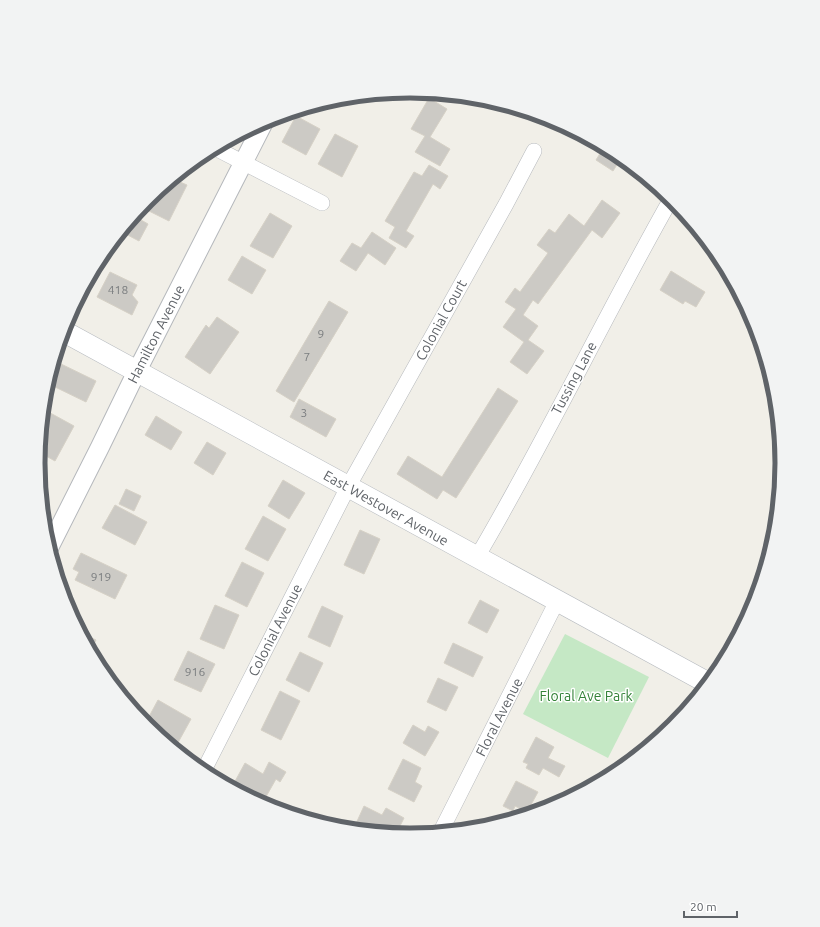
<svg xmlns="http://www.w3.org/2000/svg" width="820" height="927" font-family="Ubuntu,sans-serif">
<rect width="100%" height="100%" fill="#f1efe8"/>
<path fill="#c5e8c5" d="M565,634L649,677L608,758L523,714Z"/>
<g fill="#cccac5" stroke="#d6d1c6">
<path d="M429,98L447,109L430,137L450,149L440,166L415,152L425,136L411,129Z"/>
<path d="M296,116L320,129L306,155L282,142Z"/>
<path d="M335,134L358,146L342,177L318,164Z"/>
<path d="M604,147L621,158L613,171L596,160Z"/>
<path d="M429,165L448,176L440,189L433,184L406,231L414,236L406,248L389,238L395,227L385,221L414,172L422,176Z"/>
<path d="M173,179L187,185L169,221L145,209L151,198Z"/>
<path d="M602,200L620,213L602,238L592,230L538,304L533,300L523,315L538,326L528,340L544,351L527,374L510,362L524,342L503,327L516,309L505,302L515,288L520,292L548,253L537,245L549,229L555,233L569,214L584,226Z"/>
<path d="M270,213L292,226L273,258L250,246Z"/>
<path d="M134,216L148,224L139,241L122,232Z"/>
<path d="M372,232L396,248L385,265L368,253L356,271L340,261L352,243L361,248Z"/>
<path d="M242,256L266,270L252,294L228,280Z"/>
<path d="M671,271L705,292L696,307L685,301L683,304L660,290Z"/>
<path d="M110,272L137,285L132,295L138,302L132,315L97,297Z"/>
<path d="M329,301L348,312L294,402L276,391Z"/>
<path d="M217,317L239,332L210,374L185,357L206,325L209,328Z"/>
<path d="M61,364L96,381L86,402L51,385Z"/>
<path d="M498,388L518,401L456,498L443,490L437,499L397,474L408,456L442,477Z"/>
<path d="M299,399L336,419L326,437L290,417Z"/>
<path d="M43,409L74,426L55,461L39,452Z"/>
<path d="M156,416L182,432L171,450L145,435Z"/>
<path d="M207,442L226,453L213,475L194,463Z"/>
<path d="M283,480L305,493L289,519L268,506Z"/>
<path d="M126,489L141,496L134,511L119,504Z"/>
<path d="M115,505L147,522L135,545L102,528Z"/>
<path d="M263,516L286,529L268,561L245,549Z"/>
<path d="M360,530L380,539L364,574L344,565Z"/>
<path d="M81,553L127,575L115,599L75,580L79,572L73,569Z"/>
<path d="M242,562L264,573L247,607L225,596Z"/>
<path d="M480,600L499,610L487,633L468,623Z"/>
<path d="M215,605L239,615L224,649L200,639Z"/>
<path d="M322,606L343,616L330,647L308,637Z"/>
<path d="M81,633L96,640L90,651Z"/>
<path d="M453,643L483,657L473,677L444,663Z"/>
<path d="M188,651L215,664L201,692L174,680Z"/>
<path d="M300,652L323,663L309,692L286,680Z"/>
<path d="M438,678L458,687L446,711L427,702Z"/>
<path d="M280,691L300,701L281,740L261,730Z"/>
<path d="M158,700L191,719L175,748L168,744L145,724Z"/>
<path d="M413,725L425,732L428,726L439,732L425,756L403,743Z"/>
<path d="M536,737L554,747L548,758L565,766L559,777L543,768L539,775L526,768L528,764L523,762Z"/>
<path d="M403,759L421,768L415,782L422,786L414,802L388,789Z"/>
<path d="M269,762L286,772L280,782L276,779L263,802L233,785L245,763L263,774Z"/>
<path d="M516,781L538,792L527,812L515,806L513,811L503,806Z"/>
<path d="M364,806L382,815L386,808L404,818L396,834L359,830L354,828Z"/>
</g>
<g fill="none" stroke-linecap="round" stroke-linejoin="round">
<g stroke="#b5b8bc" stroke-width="16">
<g id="minor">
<path d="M215,148L322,203"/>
<path d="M477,557C546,440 604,317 671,199"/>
<path d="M203,772L348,487L506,204L534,151"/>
<path d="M440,833L557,601"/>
</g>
</g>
<g stroke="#b5b8bc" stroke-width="20">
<path id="tertiary" d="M49,548L100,447L137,371L264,122"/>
</g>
<g stroke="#b6babf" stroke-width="22">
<path id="secondary" d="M63,331L708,683"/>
</g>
<use href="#minor" stroke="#fff" stroke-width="15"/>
<use href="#tertiary" stroke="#fff" stroke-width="18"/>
<use href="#secondary" stroke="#fff" stroke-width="21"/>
</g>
<g text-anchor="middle" stroke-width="3" stroke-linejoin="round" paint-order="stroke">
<g font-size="12" fill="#7a7d7f">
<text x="118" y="294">418</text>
<text x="321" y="338">9</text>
<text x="307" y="361">7</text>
<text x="304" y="417">3</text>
<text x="101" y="581">919</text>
<text x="195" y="676">916</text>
</g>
<g font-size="14" fill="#5f6368" stroke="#fff">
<text transform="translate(441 320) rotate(-61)" y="5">Colonial Court</text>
<text transform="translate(156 334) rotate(-63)" y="5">Hamilton Avenue</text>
<text transform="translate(574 378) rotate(-62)" y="5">Tussing Lane</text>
<text transform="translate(386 508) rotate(29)" y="5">East Westover Avenue</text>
<text transform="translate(275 630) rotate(-63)" y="5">Colonial Avenue</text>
<text transform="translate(499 717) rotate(-63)" y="5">Floral Avenue</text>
</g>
<g font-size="14" fill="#348238" stroke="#fff">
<text x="586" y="701">Floral Ave Park</text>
</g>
</g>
<path d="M0 0H820V927H0ZM45 463a365 365 0 1 1 730 0a365 365 0 1 1-730 0Z" fill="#f2f3f3" fill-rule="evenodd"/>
<path fill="none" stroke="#5f6368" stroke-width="5" d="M45 463a365 365 0 1 1 730 0a365 365 0 1 1-730 0Z"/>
<path d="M684 911v6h53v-6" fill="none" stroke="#5f6368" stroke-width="2"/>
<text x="690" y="911" font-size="12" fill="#5f6368" stroke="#ffffff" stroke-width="3" paint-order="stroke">20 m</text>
</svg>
